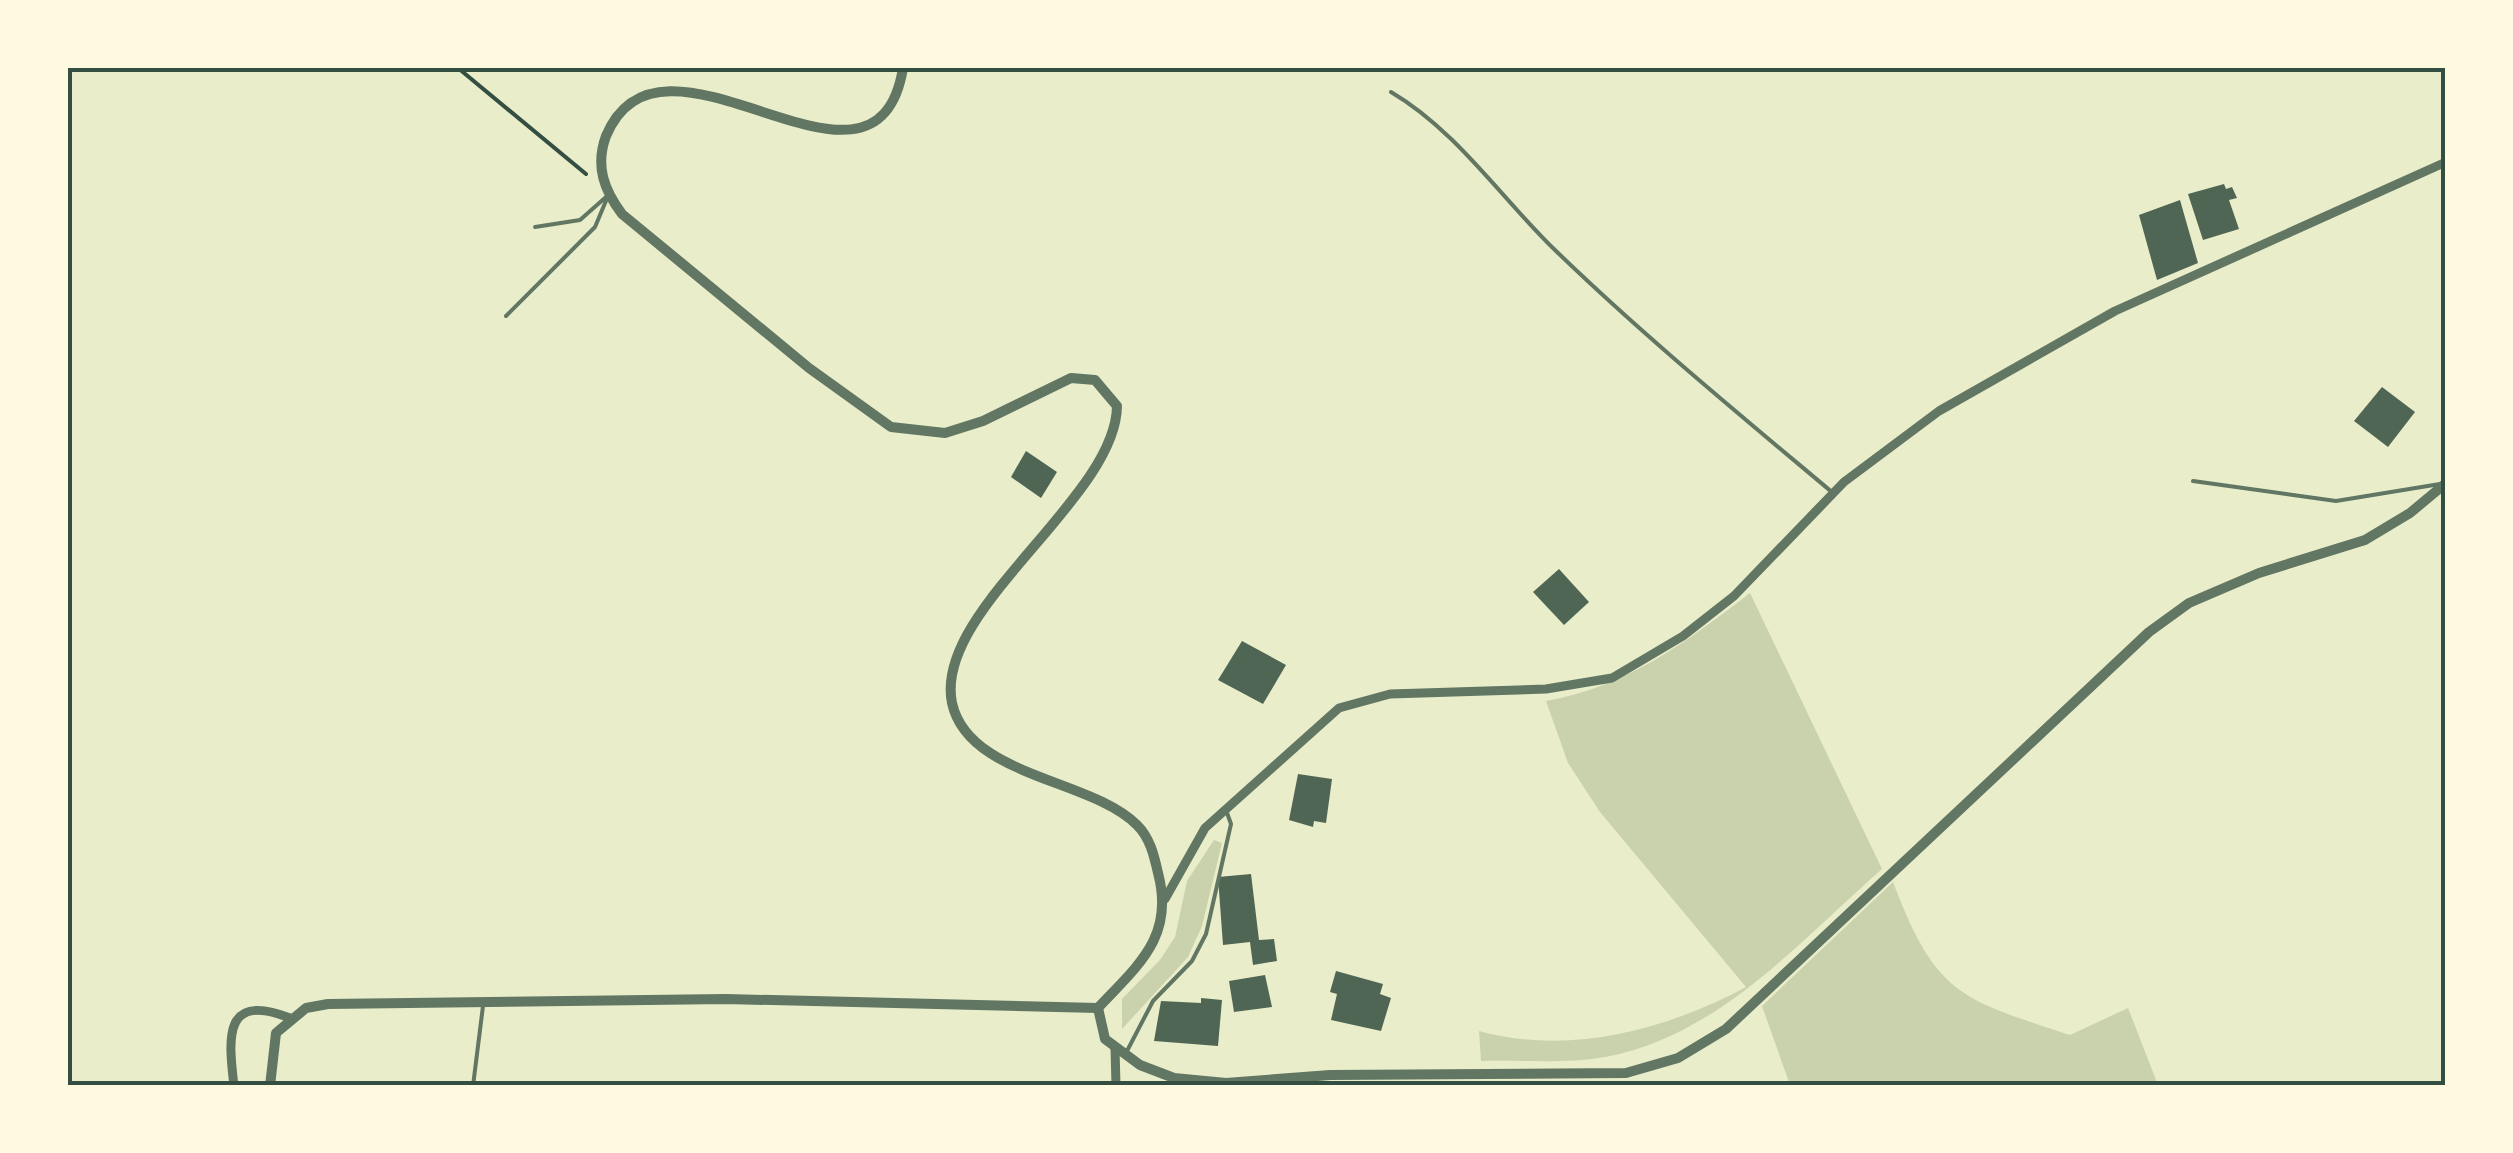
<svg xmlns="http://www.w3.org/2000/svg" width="2513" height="1153" font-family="'Roboto Condensed',sans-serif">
<rect width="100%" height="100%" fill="#e9edc9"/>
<g fill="#cad2ad">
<path d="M1750,593L1882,869C1800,941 1717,1037 1605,1057C1566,1064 1521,1060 1481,1061L1479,1031C1569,1056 1666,1030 1746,987L1600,812L1568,763L1546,701C1627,687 1686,642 1750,593Z"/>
<path d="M1214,840L1222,843L1202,926L1188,957L1122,1029V999L1160,960L1175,937L1187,881Z"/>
<path d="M1893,882C1936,995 1960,999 2070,1035L2128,1008L2158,1085H1790L1762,1006Z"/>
</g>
<g fill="#4f6655">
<path d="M2224,184L2226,189L2232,187L2237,198L2229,200L2239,229L2203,240L2188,194Z"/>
<path d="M2180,200L2198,263L2157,280L2139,215Z"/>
<path d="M2382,387L2415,412L2388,447L2354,421Z"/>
<path d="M1026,451L1057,472L1041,498L1011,477Z"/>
<path d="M1559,569L1589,602L1564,625L1533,592Z"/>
<path d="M1242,641L1286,665L1263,704L1218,680Z"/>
<path d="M1298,774L1332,779L1326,823L1314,821L1313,827L1289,820Z"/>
<path d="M1251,874L1259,940L1274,939L1277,961L1253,965L1250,942L1223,945L1218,877Z"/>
<path d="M1336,971L1383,984L1380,994L1391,998L1381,1031L1331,1020L1337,994L1330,992Z"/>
<path d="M1265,975L1272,1007L1234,1012L1229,981Z"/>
<path d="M1201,998L1222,1000L1218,1046L1154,1041L1161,1001L1201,1003Z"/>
</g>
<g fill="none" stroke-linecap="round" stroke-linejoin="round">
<path stroke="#344e41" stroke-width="4" d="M458,68L586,174"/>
<g stroke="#617663" stroke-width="4">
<path d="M1391,92C1457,131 1501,198 1556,251C1644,336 1739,414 1833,493"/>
<path d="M535,227L580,220L606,197"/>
<path d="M506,316L595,227L608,196"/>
<path d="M2193,481L2336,501L2440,484"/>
<path d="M1127,1051L1153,1001L1192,961L1206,934L1231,824L1226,810"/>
<path d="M473,1086L483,1006"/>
</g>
<g stroke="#617663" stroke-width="9">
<path d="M1165,899L1205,828L1339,708L1390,694L1546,689L1612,678L1683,636L1734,596L1844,482L1939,411L2115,311L2446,162"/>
<path d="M1115,1048L1116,1086"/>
<path d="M234,1086C228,1036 224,992 290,1018"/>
</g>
<g stroke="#617663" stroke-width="10">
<path d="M903,68C876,233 663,0 606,136C595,166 604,190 622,214L809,368L891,427L945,433L983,421L1071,378L1095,380L1117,406C1116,499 933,610 952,703C968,777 1092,779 1137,825C1150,838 1154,855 1158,873C1175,937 1138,965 1098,1008"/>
<path d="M1098,1008L1105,1039L1140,1065L1174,1078L1226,1083L1330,1075L1626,1073L1678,1058L1726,1029L2149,632L2189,603L2259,573L2365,540L2410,513L2446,483"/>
<path d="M270,1086L276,1033L306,1008L328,1004L726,999L1098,1008"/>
</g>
</g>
<rect width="2513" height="1153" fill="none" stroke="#fefae0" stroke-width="140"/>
<rect x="70" y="70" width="2373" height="1013" fill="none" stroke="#344e41" stroke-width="4"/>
</svg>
